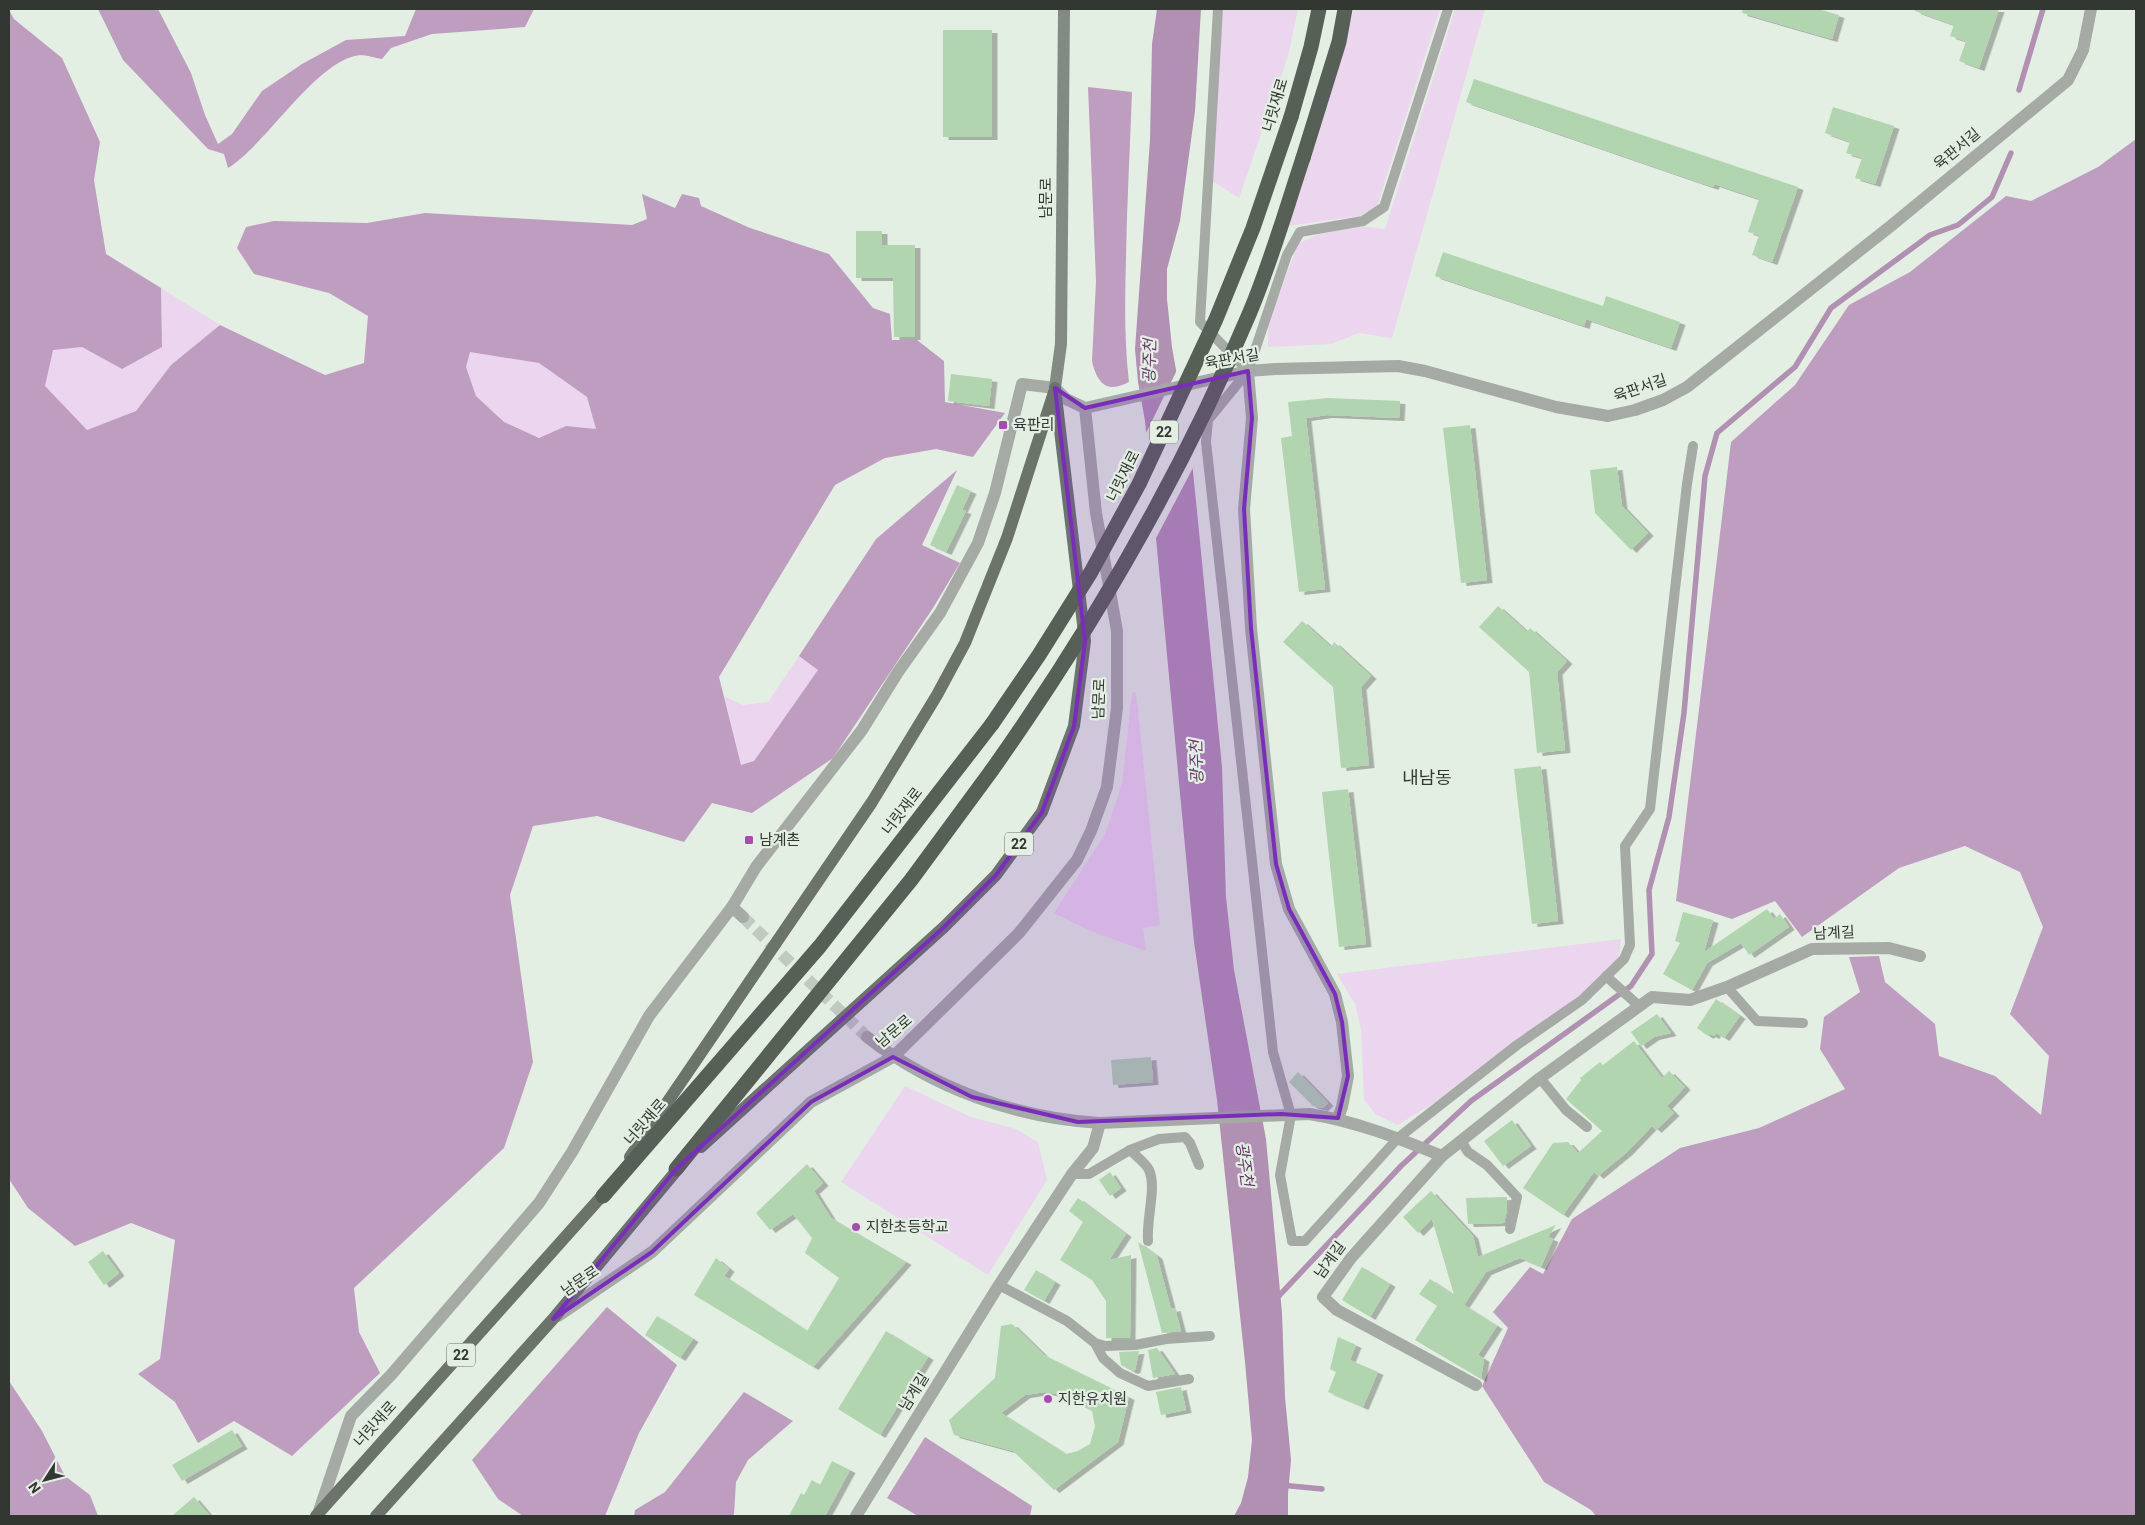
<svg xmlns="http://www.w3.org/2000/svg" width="2145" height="1525" font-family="Roboto,'Noto Sans KR',sans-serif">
<defs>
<filter id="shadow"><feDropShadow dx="5.5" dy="3" stdDeviation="0" flood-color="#0004"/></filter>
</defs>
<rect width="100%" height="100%" fill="#e4efe3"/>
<g fill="#ecd5ee">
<path d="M1223,9H1298L1288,56L1239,198L1211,180Z"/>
<path d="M1354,9H1440L1377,207L1359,216L1288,226Z"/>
<path d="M1455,9H1485L1392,338L1359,333L1331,344L1268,347V324L1298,244L1316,235L1358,226L1385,229Z"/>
<path d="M161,288L220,325L171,365L136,411L87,430L44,386L53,349L82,347L122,369L162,347Z"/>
<path d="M470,351L539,363L587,397L596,429L566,426L539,438L504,422L476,396L466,367Z"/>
<path d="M799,656L819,669L754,761L741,765L724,696L743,705L768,702Z"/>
<path d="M1136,692L1160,925L1143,928L1146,951L1093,932L1054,913L1105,834L1122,784L1132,693Z"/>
<path d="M1621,939L1619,958L1578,998L1437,1101L1398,1125L1375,1114L1364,1099L1361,1029L1355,1004L1337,974Z"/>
<path d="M905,1086L971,1117L1016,1129L1038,1142L1047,1180L988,1275L841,1182Z"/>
</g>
<g fill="#be9dc1" fill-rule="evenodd">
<path d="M98,9H158L191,73L205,115L218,144L232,134L262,91L302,64L346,40L405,36L416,9H534L525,27L432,34L391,48L382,59C375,58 367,55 360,55C317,59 266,145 228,168L224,154L208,149L123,60Z"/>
<path d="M9,10L14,19L62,58L100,142L94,180L106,254L161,288L162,347L122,369L82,347L53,350L45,386L87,430L136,411L171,365L220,325L325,375L364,363L368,316L329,293L254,274L237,248L246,227L274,221L367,223L425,213L632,225L647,219L642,194L675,208L682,194L699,198L701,206L750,228L829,254L873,308L890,314L892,340H917L944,361L945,402L1005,413L973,457L936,449L885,458L835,485L719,677L741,765L754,761L818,670L799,656L876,539L957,470L922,545L960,563L933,608L833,758L752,813L712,803L684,842L597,816L533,826L510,895L533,1062L504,1148L354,1288L359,1332L380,1373L292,1456L234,1421L198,1443L175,1402L138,1374L160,1359L175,1240L131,1223L75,1246L28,1208L9,1179ZM470,352L539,363L587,397L596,429L566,426L539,438L504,422L476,396L466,367Z"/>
<path d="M1088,87L1132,92C1130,147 1127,202 1126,256C1125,299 1124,340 1129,382C1125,384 1118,387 1113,387C1100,388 1094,371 1092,361L1096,281Z"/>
<path d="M2136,139V1516H1596L1591,1510L1544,1482L1482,1386L1508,1328L1493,1312L1530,1267L1543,1274L1572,1219L1680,1148L1759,1128L1845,1089L1820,1049L1824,1017L1860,992L1849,957L1879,956L1885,982L1935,1024L1939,1056L1995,1076L2041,1115L2049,1056L2010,1014L2043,927L2020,872L1965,846L1899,868L1802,937L1775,901L1732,919L1676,901L1731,442L1795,385L1849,305L1910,272L2006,196L2031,201L2098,167Z"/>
<path d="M607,1307L677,1365L639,1433L605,1516H523L498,1499L472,1460Z"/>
<path d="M9,1381L42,1431L65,1476L90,1495L98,1516H9Z"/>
<path d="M744,1392L793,1421L748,1460L736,1482L734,1514L732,1516H634L635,1510L665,1492Z"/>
<path d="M925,1437L1032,1506L1030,1516H918L887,1498Z"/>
</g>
<path fill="#b290b4" d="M1157,9H1201L1195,111L1180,221L1167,269V299L1172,347L1192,462L1197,511L1222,767L1226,897L1234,970L1266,1139L1282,1313L1285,1397L1291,1460L1288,1494V1516H1234L1241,1503L1248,1477L1252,1440L1245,1362L1217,1100L1194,942L1145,421L1138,382L1135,349L1150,140L1152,44Z"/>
<path fill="#e4efe3" d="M1178,368L1195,464L1154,542L1144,437Z"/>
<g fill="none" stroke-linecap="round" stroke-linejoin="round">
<g stroke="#b290b4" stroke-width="5.5">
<path d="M2019,90L2043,9"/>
<path d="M1275,1300L1401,1166L1471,1101L1631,986L1652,954L1649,890L1669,817L1684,713L1705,476L1717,433L1795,367L1831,308L1930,235L1958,225L1992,197L2011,153"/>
<path d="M1281,1485L1322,1489"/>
</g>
</g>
<g fill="#b1d5af" fill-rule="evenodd" filter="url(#shadow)">
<path d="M1743,9H1818L1839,15L1832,39L1742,13Z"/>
<path d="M1915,9H1999L1979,68L1959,61L1966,41L1950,36L1954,25L1915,11Z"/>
<rect x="943" y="30" width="49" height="107"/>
<path d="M1474,79L1798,187L1772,262L1752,255L1759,235L1748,232L1759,199L1714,184L1713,187L1466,102Z"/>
<path d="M1833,107L1894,126L1875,184L1855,178L1862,158L1846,153L1850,142L1825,133Z"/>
<path d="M856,231H882V245H915V337H894L893,278H856Z"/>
<path d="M1443,252L1603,306L1606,296L1680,322L1671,348L1586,319L1584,326L1435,276Z"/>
<path d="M951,374L992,379L989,406L948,401Z"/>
<path d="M1328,398L1400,401L1399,418L1327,415L1306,418L1325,589L1299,592L1281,438L1292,436L1288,402Z"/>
<path d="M1470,425L1487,580L1461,583L1443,428Z"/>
<path d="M1617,467L1622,506L1648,533L1631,550L1595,513L1590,470Z"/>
<path d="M957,485L971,491L962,510L966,511L946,552L930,545Z"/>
<path d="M1498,606L1527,632L1530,628L1567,661L1557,672L1565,750L1537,753L1529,672L1479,627Z"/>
<path d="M1302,621L1331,647L1334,642L1371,676L1361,687L1369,765L1341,768L1333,687L1283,642Z"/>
<path d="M1541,766L1558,921L1532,924L1514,769Z"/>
<path d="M1348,789L1366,944L1339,947L1322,792Z"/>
<path d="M1767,909L1774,919L1780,914L1789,927L1749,955L1741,943L1707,963L1692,990L1663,974L1680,943L1675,941L1683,912L1713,920L1704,952Z"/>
<path d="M1716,999L1740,1016L1724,1038L1716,1033L1714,1036L1710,1034L1708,1036L1697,1028Z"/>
<path d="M1657,1014L1671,1033L1654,1037L1641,1046L1631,1032Z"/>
<path d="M1634,1041L1662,1078L1669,1071L1685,1087L1667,1106L1674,1113L1656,1130L1652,1126L1627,1152L1598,1176L1594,1172L1563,1215L1523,1188L1553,1143L1568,1142L1578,1153L1602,1131L1566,1099L1581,1080L1580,1078L1600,1062L1603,1065Z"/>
<path d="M1151,1057L1153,1082L1113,1085L1111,1060Z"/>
<path d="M1298,1072L1328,1103L1323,1108L1313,1106L1289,1082Z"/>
<path d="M1512,1120L1531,1146L1503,1166L1484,1141Z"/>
<path d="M807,1164L823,1183L814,1191L831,1218L906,1262L813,1367L694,1295L716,1258L729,1269L724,1276L807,1331L839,1278L805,1253L812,1238L793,1214L770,1230L756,1213Z"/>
<path d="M1110,1172L1121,1188L1110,1196L1099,1180Z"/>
<path d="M1431,1191L1473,1236L1478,1257L1556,1225L1548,1237L1553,1239L1541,1267L1520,1258L1486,1272L1464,1305L1497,1326L1478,1355L1484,1359L1481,1379L1415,1340L1437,1306L1419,1294L1430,1279L1454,1295L1432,1219L1418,1233L1403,1217Z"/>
<path d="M1507,1197V1210L1504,1223L1468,1224L1466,1198Z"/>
<path d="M1078,1198L1126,1234L1109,1260L1131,1255L1130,1338H1106V1301L1092,1280L1060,1260L1083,1222L1069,1211Z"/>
<path d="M1138,1242L1157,1256L1171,1309L1175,1308L1181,1331L1162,1333Z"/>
<path d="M103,1251L119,1273L104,1285L88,1262Z"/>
<path d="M1362,1267L1390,1284L1370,1317L1342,1300Z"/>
<path d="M1036,1270L1055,1282L1044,1301L1024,1290Z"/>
<path d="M657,1316L693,1339L680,1358L645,1335Z"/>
<path d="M1012,1324L1044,1355L1129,1397L1118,1442L1054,1490L1013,1451L954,1435L949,1420L995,1378L1001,1326ZM1045,1392L1062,1395L1092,1411L1095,1426L1090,1444L1078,1451L1066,1454L1001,1413L1025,1395Z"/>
<path d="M886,1331L928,1357L880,1435L838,1409Z"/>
<path d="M1338,1337L1356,1345L1350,1360L1378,1372L1363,1407L1328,1392L1336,1372L1330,1369Z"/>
<path d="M1157,1348L1175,1374L1153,1378L1148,1350Z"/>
<path d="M1139,1351L1135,1370L1132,1371L1121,1365L1119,1352Z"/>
<path d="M1181,1387L1186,1410L1161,1415L1156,1392Z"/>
<path d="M232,1430L242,1446L182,1481L172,1465Z"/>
<path d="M832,1461L850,1470L825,1516H789L801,1493L804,1495L812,1480L820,1485Z"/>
<path d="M194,1497L210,1516H172Z"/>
</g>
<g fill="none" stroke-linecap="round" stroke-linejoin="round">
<path stroke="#c0cac0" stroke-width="12" stroke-dasharray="12 6" stroke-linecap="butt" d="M743,917L867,1037"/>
<g stroke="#a5aaa5" stroke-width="10">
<path d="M1218,9L1200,322L1248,371L1208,420L1206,442L1273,1052L1291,1115L1280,1175L1292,1241H1305L1398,1138L1517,1045L1582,1000L1624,959L1630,945L1625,846L1650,809L1687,484L1693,446"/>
<path d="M1248,371L1287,255L1300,232L1363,221L1384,207L1448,9"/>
<path d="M1606,976L1639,1006"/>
<path d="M1727,987L1757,1021L1803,1023"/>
<path d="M1540,1078L1566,1110L1587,1127"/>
<path d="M1461,1141L1468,1152L1487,1165L1517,1197L1510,1229"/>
<path d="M1130,1150C1136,1156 1146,1163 1149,1170C1157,1187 1146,1219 1148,1241"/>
<path d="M1072,1174H1089L1130,1150L1159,1139L1185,1137L1190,1143L1199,1165"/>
<path d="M999,1285L1067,1321L1095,1343L1105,1346L1135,1345L1166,1339L1210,1336"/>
<path d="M1095,1343L1103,1358L1120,1373L1148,1386L1189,1379"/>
</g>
<g stroke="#a5aaa5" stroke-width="12">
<path d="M1248,371L1252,418L1244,509L1251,628L1276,864L1289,909L1335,994L1342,1022L1348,1076L1342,1107L1338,1118"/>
<path d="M732,907L743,917"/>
<path d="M867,1037C934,1089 1016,1118 1100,1123L1309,1114C1355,1121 1398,1138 1442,1156"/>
<path d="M558,1316L652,1252L811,1102L893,1057L1019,933L1077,860L1091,831L1107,787L1117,708V631L1096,513L1085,408"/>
<path d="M1476,1385L1337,1310L1323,1297L1351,1258L1442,1156L1540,1078L1652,997L1690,1000L1727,987L1812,949L1889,948L1920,956"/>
<path d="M318,1514L351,1416L391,1375L539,1203L572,1152L649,1016L732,907L756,867L862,730L898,672L940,613L978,543L995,493L1022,384L1055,388L1066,399L1085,408L1248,371L1275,369L1398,366L1425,371L1556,407L1608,416L1635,410L1663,400L1687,387L1892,225L2068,80L2083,50L2091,9"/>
<path d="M856,1516L999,1285L1072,1174L1093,1148L1100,1123"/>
</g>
<path stroke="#838a83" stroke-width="12" d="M1055,388L1061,344L1064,9"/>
<g stroke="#6b736b" stroke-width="12">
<path d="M701,1147L944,927L996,875L1042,812L1074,726L1085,641L1055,388"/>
<path d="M630,1157L872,802L937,695L965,643L1007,538L1054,392"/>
<path d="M316,1516L609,1188"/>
<path d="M376,1516L553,1319L682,1164"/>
</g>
<g stroke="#576056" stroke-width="15">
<path d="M1291,117L1311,47L1319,9"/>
<path d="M1303,158L1339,42L1345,9"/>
<path d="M676,1169L911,880L992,770"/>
<path d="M603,1196L820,946L992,724"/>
</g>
<g stroke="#576056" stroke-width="15">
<path d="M992,724L1039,655L1091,572L1139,484L1216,319L1253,228L1291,117"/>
<path d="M992,770C1093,627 1182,474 1250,312C1271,262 1286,209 1303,158"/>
</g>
</g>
<path fill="#7b2cbf" fill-opacity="0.2" stroke="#7b2cbf" stroke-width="4" stroke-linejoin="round" d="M1248,371L1252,418L1244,509L1251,628L1276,864L1289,909L1335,994L1342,1022L1348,1076L1338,1118L1281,1114L1078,1122L972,1097L893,1057L811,1102L652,1252L553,1319L676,1169L944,927L996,875L1042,812L1074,726L1085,641L1055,388L1085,408Z"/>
<g fill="#a94ab3" stroke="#e4efe3" stroke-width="2">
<rect x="998" y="420" width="10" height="10" rx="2.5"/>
<rect x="744" y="835" width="10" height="10" rx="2.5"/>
<circle cx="856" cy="1227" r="5"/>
<circle cx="1048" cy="1399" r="5"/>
</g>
<g text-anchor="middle" stroke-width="4.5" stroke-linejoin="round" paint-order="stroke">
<g fill="#e4efe3" stroke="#676e67" stroke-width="1">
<rect x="1150" y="420.5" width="28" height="23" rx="4"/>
<rect x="1005" y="832.5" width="28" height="23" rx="4"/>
<rect x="447" y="1343.5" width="28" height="23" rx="4"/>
</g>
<g font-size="14" font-weight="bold" fill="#323732">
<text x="1164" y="437">22</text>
<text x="1019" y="849">22</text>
<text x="461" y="1360">22</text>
</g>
<g font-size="15" fill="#323732" stroke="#e4efe3">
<text transform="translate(1275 105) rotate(-73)" y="5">너릿재로</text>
<text transform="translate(1957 149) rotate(-40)" y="5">육판서길</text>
<text transform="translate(1046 198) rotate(-90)" y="5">남문로</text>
<text transform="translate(1232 359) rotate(-10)" y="5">육판서길</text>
<text transform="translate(1640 388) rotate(-19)" y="5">육판서길</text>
<text transform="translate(1123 476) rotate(-63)" y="5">너릿재로</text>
<text transform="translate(1099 699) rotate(-88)" y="5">남문로</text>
<text transform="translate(902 811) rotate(-52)" y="5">너릿재로</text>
<text transform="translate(1834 933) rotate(-3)" y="5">남계길</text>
<text transform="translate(894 1031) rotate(-40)" y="5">남문로</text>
<text transform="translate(645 1122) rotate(-49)" y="5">너릿재로</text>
<text transform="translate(1330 1260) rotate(-54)" y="5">남계길</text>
<text transform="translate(580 1281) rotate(-34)" y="5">남문로</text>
<text transform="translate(914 1392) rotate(-58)" y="5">남계길</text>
<text transform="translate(375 1424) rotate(-48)" y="5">너릿재로</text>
</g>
<g font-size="15" fill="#323732" stroke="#e4efe3" text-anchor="start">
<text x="1013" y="430">육판리</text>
<text x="759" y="845">남계촌</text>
<text x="866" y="1232">지한초등학교</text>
<text x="1058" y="1404">지한유치원</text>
</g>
<g font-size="16" font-style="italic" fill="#673b6b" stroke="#e4efe3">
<text transform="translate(1149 361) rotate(-89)" y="6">광주천</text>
<text transform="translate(1196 762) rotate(-92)" y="6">광주천</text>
<text transform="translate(1245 1164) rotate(82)" y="6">광주천</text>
</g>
<g font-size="18" fill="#323732" stroke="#e4efe3">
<text x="1427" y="784">내남동</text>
</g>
</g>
<rect width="2145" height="1525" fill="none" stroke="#323732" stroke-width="20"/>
<g transform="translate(45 1480) rotate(234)" stroke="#e4efe3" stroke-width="4" paint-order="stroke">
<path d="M0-4L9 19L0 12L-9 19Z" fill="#323732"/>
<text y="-8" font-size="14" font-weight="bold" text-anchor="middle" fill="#323732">N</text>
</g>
</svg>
